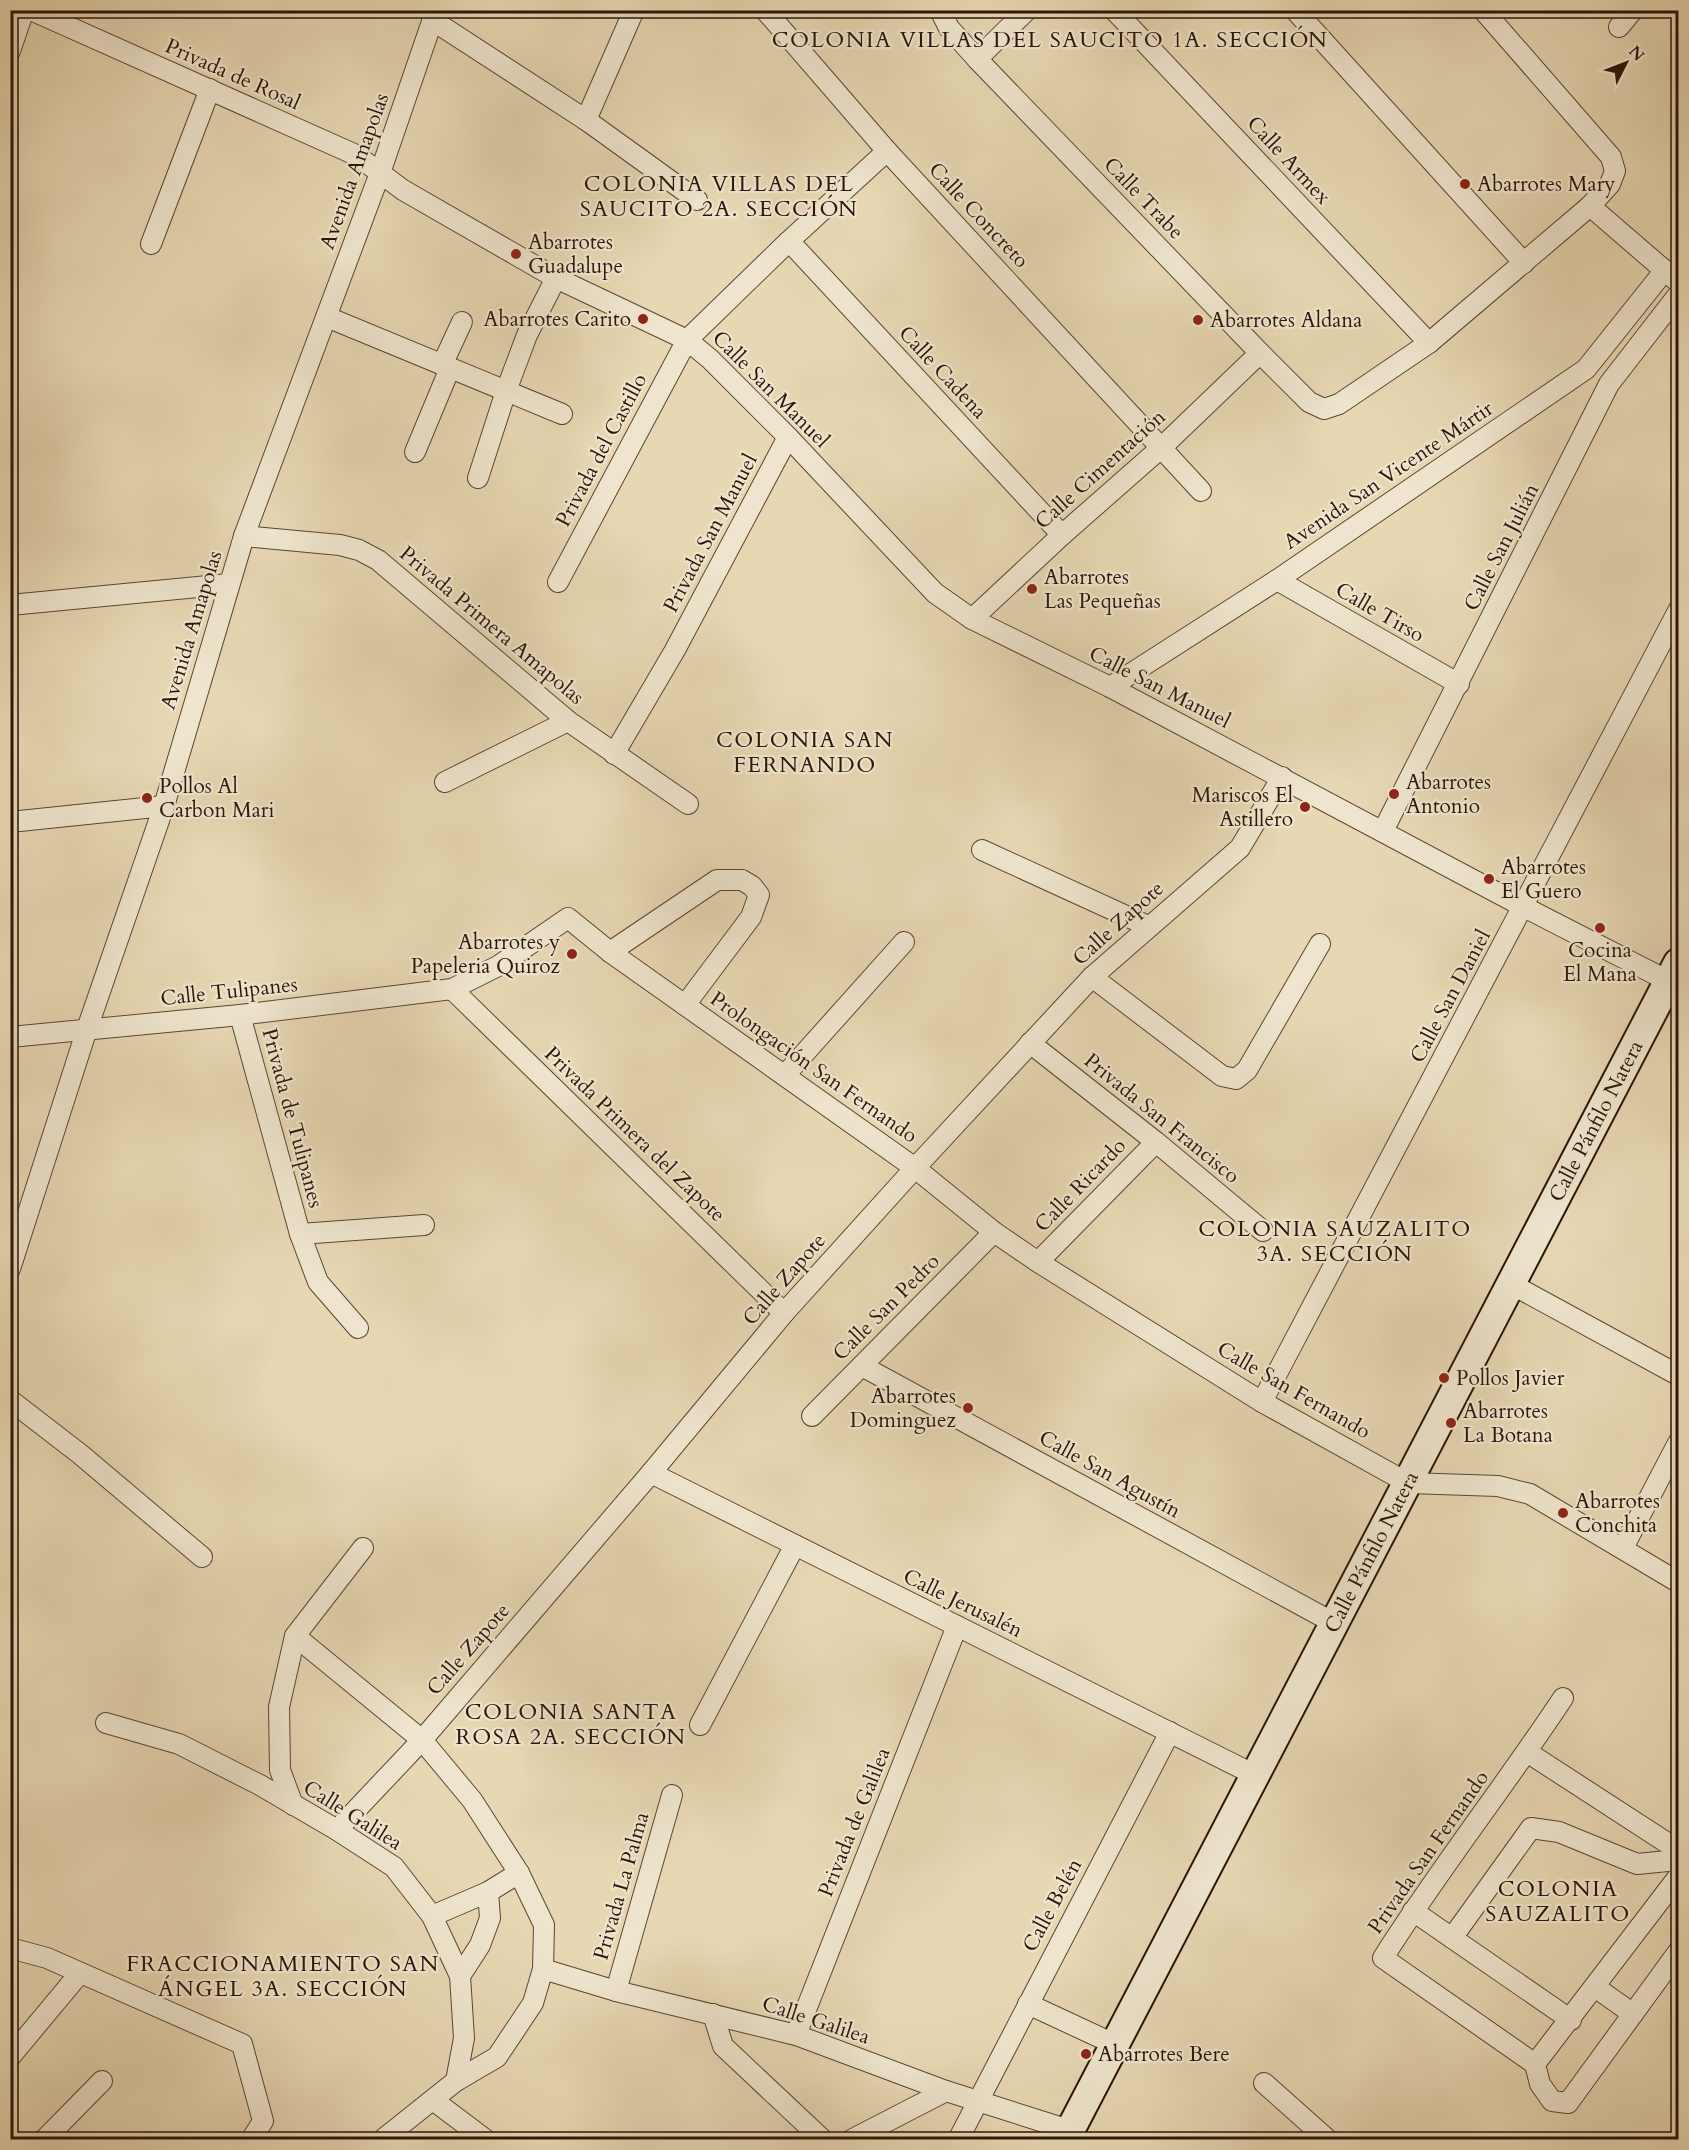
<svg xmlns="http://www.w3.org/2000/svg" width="1689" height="2150" font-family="Cardo,serif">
<rect width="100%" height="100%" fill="#e7d7b3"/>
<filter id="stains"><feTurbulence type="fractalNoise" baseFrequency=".00333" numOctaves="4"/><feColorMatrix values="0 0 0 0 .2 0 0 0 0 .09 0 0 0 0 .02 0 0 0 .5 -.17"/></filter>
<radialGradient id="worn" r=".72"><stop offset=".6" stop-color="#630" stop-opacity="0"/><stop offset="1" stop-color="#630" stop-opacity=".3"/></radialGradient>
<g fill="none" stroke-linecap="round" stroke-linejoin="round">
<g stroke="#5a4633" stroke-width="22">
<g id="street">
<path d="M31,10L356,155L403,190L556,278L687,340L710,359L788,437L935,593L972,619L1110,687L1524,907L1678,986"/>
<path d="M765,10L887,151L1201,491"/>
<path d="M940,10L949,28L977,59L1260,353L1309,402L1324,409L1339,404L1429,343L1590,206L1610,184L1615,171L1611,157L1483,10"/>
<path d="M1114,10L1429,343"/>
<path d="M1295,10L1524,263"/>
<path d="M432,20L586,120L697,200"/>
<path d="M1619,27L1633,10"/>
<path d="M10,51L24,10"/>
<path d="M977,59L1027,10"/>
<path d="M586,120L634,10"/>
<path d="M1590,206L1678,282"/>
<path d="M789,241L1062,535"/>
<path d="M151,244L210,89"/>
<path d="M327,317L562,414"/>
<path d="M442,365L462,322"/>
<path d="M415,452L450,368"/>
<path d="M478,478L506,391L527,335L556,278"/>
<path d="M244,536L340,545L359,550L378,560L568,721L688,804"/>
<path d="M1277,580L1459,684"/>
<path d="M558,582L687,340L789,241L887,151"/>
<path d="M10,605L229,584"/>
<path d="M972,619L1062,535L1162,447L1260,353"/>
<path d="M1110,687L1277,580L1586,369L1665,270"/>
<path d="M614,754L675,650L788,437"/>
<path d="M445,782L568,721"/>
<path d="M10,822L164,806"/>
<path d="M1383,831L1609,384L1678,295"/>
<path d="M982,850L1148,926"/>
<path d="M610,952L717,880H742L752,886L759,895L751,917L685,1005"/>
<path d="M1092,977L1222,1076L1236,1079L1247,1070L1320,944"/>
<path d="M452,989L784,1313"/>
<path d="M240,1015L300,1234L318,1282L358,1328"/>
<path d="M10,1037L240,1015L452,989L498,966L568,918L610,952L915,1168L994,1232L1038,1262L1262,1402L1408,1483L1498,1486L1530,1494L1678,1582"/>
<path d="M1030,1043L1156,1142L1263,1231"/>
<path d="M785,1075L904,942"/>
<path d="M300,1234L424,1225"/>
<path d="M1038,1262L1156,1142"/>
<path d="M10,1269L87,1029L164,806L244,536L380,173L436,10"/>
<path d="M1511,1284L1678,1375"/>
<path d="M862,1366L1334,1623"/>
<path d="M10,1400L80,1454L202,1557"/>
<path d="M1262,1402L1678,611"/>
<path d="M812,1416L994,1232"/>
<path d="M651,1473L1255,1775"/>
<path d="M1623,1548L1678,1443"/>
<path d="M295,1636L422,1740L472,1800L519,1873L544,1925L543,1969L533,2003L497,2057L456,2081L382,2140"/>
<path d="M106,1723L179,1744L260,1785L337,1830L394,1867L432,1916L460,1976L464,2038L456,2081"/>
<path d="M700,1725L795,1545"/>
<path d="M1527,1752L1678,1850"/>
<path d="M293,1805L280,1770L279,1707L295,1636L363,1548"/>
<path d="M337,1830L422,1740L651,1473L784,1313L915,1168L1092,977L1240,848L1282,777"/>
<path d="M1413,1911L1452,1938"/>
<path d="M432,1916L488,1892L519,1873"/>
<path d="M10,1948L47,1958L242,2044L263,2121L251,2140"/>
<path d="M543,1969L616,1991L796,2035L946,2091L1069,2130"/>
<path d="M460,1976L480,1945L490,1918L488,1892"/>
<path d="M1595,1987L1633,2014"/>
<path d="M616,1991L672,1795"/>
<path d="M1028,2004L1114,2044"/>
<path d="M713,2014L723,2046L823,2140"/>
<path d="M1571,2020L1452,1938L1531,1828L1559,1832L1637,1864L1678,1860"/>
<path d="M796,2035L957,1626"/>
<path d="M10,2057L80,1973"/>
<path d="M1535,2064L1383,1958C1439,1869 1505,1786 1563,1698"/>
<path d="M1535,2064L1540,2084L1552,2101L1568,2103L1678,1952"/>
<path d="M1535,2064L1678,1877"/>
<path d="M1264,2083L1328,2140"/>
<path d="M433,2100L486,2140"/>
<path d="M44,2140L102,2081"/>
<path d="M851,2140L946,2091"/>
<path d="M958,2140L1170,1732"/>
</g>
</g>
<g stroke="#2b1508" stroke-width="32">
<g id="secondary">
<path id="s1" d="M1065,2140L1678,963"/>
</g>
</g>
<use href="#street" stroke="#efe5ce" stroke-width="20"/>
<use href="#secondary" stroke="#efe5ce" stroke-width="28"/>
</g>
<g fill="#8f2418" stroke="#efe5ce" stroke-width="2">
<circle cx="1465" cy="184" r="6"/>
<circle cx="516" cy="254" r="6"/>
<circle cx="643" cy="319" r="6"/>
<circle cx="1198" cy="320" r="6"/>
<circle cx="1032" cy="589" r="6"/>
<circle cx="1394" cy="794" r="6"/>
<circle cx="147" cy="798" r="6"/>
<circle cx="1305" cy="807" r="6"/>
<circle cx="1489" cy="879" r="6"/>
<circle cx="1600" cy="928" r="6"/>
<circle cx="572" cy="954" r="6"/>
<circle cx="1444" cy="1378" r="6"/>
<circle cx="968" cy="1408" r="6"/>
<circle cx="1451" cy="1423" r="6"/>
<circle cx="1563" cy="1513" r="6"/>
<circle cx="1086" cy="2054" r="6"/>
</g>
<g text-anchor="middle" stroke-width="4.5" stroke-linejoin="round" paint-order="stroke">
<g font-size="21" fill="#2b1508" stroke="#efe5ce">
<text transform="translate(233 74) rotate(24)" y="7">Privada de Rosal</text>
<text transform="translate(1289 160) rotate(47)" y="7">Calle Armex</text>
<text transform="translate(354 171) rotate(-70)" y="7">Avenida Amapolas</text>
<text transform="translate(1144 198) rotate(46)" y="7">Calle Trabe</text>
<text transform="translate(979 215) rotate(47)" y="7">Calle Concreto</text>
<text transform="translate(943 372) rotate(47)" y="7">Calle Cadena</text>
<text transform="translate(771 389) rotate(45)" y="7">Calle San Manuel</text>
<text transform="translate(601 450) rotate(-62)" y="7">Privada del Castillo</text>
<text transform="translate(1100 469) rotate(-42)" y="7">Calle Cimentación</text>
<text transform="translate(1388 475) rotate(-34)" y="7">Avenida San Vicente Mártir</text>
<text transform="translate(710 533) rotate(-62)" y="7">Privada San Manuel</text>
<text transform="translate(1501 547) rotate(-63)" y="7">Calle San Julián</text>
<text transform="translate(1380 612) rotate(30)" y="7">Calle Tirso</text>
<text transform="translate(492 625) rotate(40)" y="7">Privada Primera Amapolas</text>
<text transform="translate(191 630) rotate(-73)" y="7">Avenida Amapolas</text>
<text transform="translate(1160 687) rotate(27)" y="7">Calle San Manuel</text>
<text transform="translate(1118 923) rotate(-42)" y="7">Calle Zapote</text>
<text transform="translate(229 991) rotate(-6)" y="7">Calle Tulipanes</text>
<text transform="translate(1450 996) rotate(-62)" y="7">Calle San Daniel</text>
<text transform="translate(814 1067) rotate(35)" y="7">Prolongación San Fernando</text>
<text transform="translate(293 1118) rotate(75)" y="7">Privada de Tulipanes</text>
<text transform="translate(1162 1118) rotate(39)" y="7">Privada San Francisco</text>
<text dy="7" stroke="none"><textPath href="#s1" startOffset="1149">Calle Pánfilo Natera</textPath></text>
<text transform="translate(635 1134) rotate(44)" y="7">Privada Primera del Zapote</text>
<text transform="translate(1080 1185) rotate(-46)" y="7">Calle Ricardo</text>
<text transform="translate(784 1279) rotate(-49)" y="7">Calle Zapote</text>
<text transform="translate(886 1307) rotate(-45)" y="7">Calle San Pedro</text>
<text transform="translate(1294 1390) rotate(30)" y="7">Calle San Fernando</text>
<text transform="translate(1110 1474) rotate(29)" y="7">Calle San Agustín</text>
<text dy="7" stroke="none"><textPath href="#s1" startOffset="663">Calle Pánfilo Natera</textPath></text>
<text transform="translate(963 1603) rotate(26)" y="7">Calle Jerusalén</text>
<text transform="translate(468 1649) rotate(-49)" y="7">Calle Zapote</text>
<text transform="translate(353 1815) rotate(32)" y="7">Calle Galilea</text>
<text transform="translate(854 1822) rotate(-68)" y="7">Privada de Galilea</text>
<text transform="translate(1428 1852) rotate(-55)" y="7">Privada San Fernando</text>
<text transform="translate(621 1886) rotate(-74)" y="7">Privada La Palma</text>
<text transform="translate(1052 1905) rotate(-62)" y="7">Calle Belén</text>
<text transform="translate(816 2020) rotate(18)" y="7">Calle Galilea</text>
</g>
<g font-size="21" fill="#2b1508" stroke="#efe5ce" text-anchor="start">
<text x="1477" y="191">Abarrotes Mary</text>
<text x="528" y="249">Abarrotes<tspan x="528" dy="24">Guadalupe</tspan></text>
<text x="631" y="326" text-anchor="end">Abarrotes Carito</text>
<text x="1210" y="327">Abarrotes Aldana</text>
<text x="1044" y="584">Abarrotes<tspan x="1044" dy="24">Las Pequeñas</tspan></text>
<text x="1406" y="789">Abarrotes<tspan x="1406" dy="24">Antonio</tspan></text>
<text x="159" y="793">Pollos Al<tspan x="159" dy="24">Carbon Mari</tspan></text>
<text x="1293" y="802" text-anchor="end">Mariscos El<tspan x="1293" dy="24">Astillero</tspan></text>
<text x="1501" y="874">Abarrotes<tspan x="1501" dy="24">El Guero</tspan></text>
<text x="560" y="949" text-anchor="end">Abarrotes y<tspan x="560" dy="24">Papeleria Quiroz</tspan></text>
<text x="1600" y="957" text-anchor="middle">Cocina<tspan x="1600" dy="24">El Mana</tspan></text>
<text x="1456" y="1385">Pollos Javier</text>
<text x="956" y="1403" text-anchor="end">Abarrotes<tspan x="956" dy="24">Dominguez</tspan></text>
<text x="1463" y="1418">Abarrotes<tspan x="1463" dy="24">La Botana</tspan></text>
<text x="1575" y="1508">Abarrotes<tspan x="1575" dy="24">Conchita</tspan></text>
<text x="1098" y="2061">Abarrotes Bere</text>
</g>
<g font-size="22" letter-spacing="1.5" fill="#2b1508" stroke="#efe5ce">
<text x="1050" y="47">COLONIA VILLAS DEL SAUCITO 1A. SECCIÓN</text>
<text x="719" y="191">COLONIA VILLAS DEL<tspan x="719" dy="25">SAUCITO 2A. SECCIÓN</tspan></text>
<text x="805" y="747">COLONIA SAN<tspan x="805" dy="25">FERNANDO</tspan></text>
<text x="1335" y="1236">COLONIA SAUZALITO<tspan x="1335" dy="25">3A. SECCIÓN</tspan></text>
<text x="571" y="1719">COLONIA SANTA<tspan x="571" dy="25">ROSA 2A. SECCIÓN</tspan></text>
<text x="1558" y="1896">COLONIA<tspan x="1558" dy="25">SAUZALITO</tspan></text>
<text x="283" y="1971">FRACCIONAMIENTO SAN<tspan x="283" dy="25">ÁNGEL 3A. SECCIÓN</tspan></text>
</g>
</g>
<rect width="1689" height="2150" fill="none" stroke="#e7d7b3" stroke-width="36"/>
<rect x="12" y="12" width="1665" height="2126" fill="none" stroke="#2b1508" stroke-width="3"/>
<rect x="18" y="18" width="1653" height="2114" fill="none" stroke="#2b1508" stroke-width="1.5"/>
<g transform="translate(1626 63) rotate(48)" stroke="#efe5ce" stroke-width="4.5" paint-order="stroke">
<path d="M0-4.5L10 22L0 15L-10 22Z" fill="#2b1508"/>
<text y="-9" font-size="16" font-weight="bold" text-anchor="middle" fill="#2b1508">N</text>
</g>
<rect width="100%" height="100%" filter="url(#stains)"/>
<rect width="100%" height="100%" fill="url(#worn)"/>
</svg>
